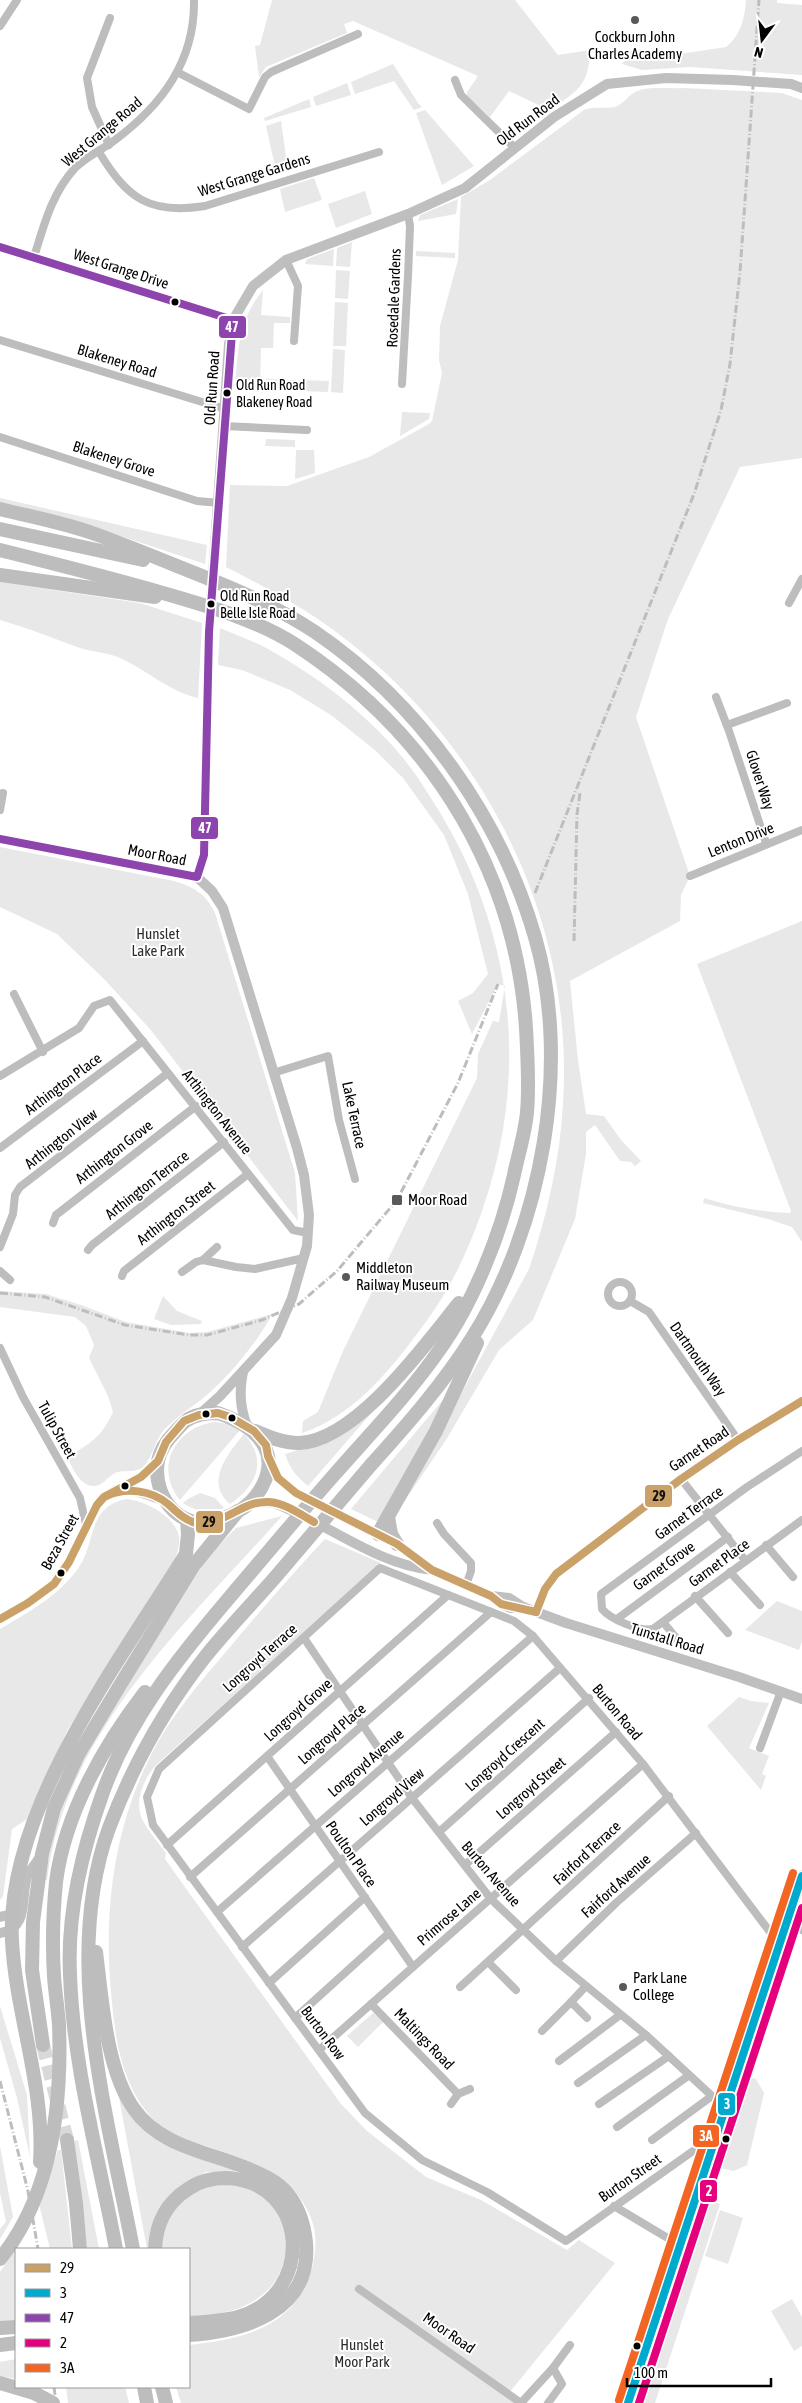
<svg xmlns="http://www.w3.org/2000/svg" width="802" height="2403" font-family="'Asap Condensed',sans-serif">
<rect width="100%" height="100%" fill="#fff"/>
<g fill="#e8e8e8">
<path d="M272,0H515L558,55L590,50C589,86 577,92 549,110L509,91L490,117L467,96V92L478,76L353,21L344,24L347,33L266,67L259,77L255,46L260,45Z"/>
<path d="M746,0H777V3L802,5V75L690,67L642,70L622,64L626,59L634,61L726,47C740,36 745,19 746,0Z"/>
<path d="M393,64L418,103L422,107L414,110L394,81L355,94L351,82Z"/>
<path d="M347,83L351,95L316,106L313,97Z"/>
<path d="M684,88L782,93L802,100V458L740,467L668,619L636,717L690,876L681,895L680,921L570,981L578,1060L586,1114L604,1116L621,1140L641,1161L635,1166L631,1162L620,1161L595,1125L586,1132V1154L575,1219L533,1320L499,1350L446,1440L395,1515L529,1269C547,1216 560,1159 563,1104C575,917 482,738 332,629C299,605 263,586 226,567L230,485L287,486L369,457L429,424L432,421L442,373L439,360L440,326L458,260L461,197L490,180L584,110C594,106 604,109 615,107C624,104 628,95 637,91C650,86 669,89 684,88Z"/>
<path d="M309,99L311,107L265,121L264,118Z"/>
<path d="M425,110L474,166L442,185L416,113Z"/>
<path d="M281,121L288,171L277,175L266,126Z"/>
<path d="M314,178L322,200L285,212L280,189Z"/>
<path d="M365,191L372,214L336,228L328,204Z"/>
<path d="M458,199L456,214L418,221L420,215Z"/>
<path d="M352,242L350,267L336,266L337,248Z"/>
<path d="M334,249L333,266L305,264L307,259Z"/>
<path d="M416,251L455,253V258L416,256Z"/>
<path d="M336,270L350,271L348,299L335,298Z"/>
<path d="M263,290L261,315L290,317V323H274L273,348H261L260,389L235,388C238,350 238,321 263,290Z"/>
<path d="M335,302L348,303L346,346H333Z"/>
<path d="M333,349L345,350L343,393L331,392Z"/>
<path d="M266,379L296,380V391H265Z"/>
<path d="M299,380L329,381L328,392L299,391Z"/>
<path d="M402,412L430,413L429,419L400,436Z"/>
<path d="M266,439L295,440V447L265,446Z"/>
<path d="M296,450H314L315,473L295,479Z"/>
<path d="M0,498L207,545L205,564L115,534L0,503Z"/>
<path d="M0,582L140,603L202,623L198,698C168,691 147,670 120,658C109,653 95,652 83,649C55,639 28,628 0,620Z"/>
<path d="M220,628C239,636 259,643 275,653C317,677 357,707 390,743C410,764 427,791 442,816C514,937 529,1075 483,1208C470,1246 453,1284 430,1316C397,1362 357,1415 302,1433L303,1421L318,1412L343,1351L477,1078L478,1054L493,1021L499,1022L505,986L498,984L472,1034L458,1001L473,993L488,974L468,894L444,835L403,778L376,751L331,715L290,690L242,670L218,665Z"/>
<path d="M0,847L174,881C194,887 206,894 215,913L295,1173L298,1221L150,1029L104,979L57,934L0,907Z"/>
<path d="M802,921V1242L792,1227L768,1219L703,1203L704,1198C732,1207 761,1212 790,1213L791,1211L697,964Z"/>
<path d="M0,1291L46,1294L81,1305L126,1322L189,1333L207,1332L272,1314C259,1340 231,1374 208,1394C194,1406 177,1416 164,1430C155,1440 153,1456 144,1466C136,1474 124,1469 115,1473C107,1477 102,1487 93,1486C79,1485 73,1468 67,1457C91,1443 101,1438 113,1412L108,1396L89,1358L94,1345L86,1326L75,1317L0,1307Z"/>
<path d="M163,1296L177,1311L202,1321L201,1324L171,1325L154,1319Z"/>
<path d="M413,1365L308,1486C296,1476 290,1469 285,1454L308,1447Z"/>
<path d="M447,1395L449,1396L378,1522L351,1509Z"/>
<path d="M216,1422L227,1424L240,1430L180,1500C153,1467 176,1426 216,1422Z"/>
<path d="M244,1434C268,1460 257,1486 230,1504C204,1483 228,1453 244,1434Z"/>
<path d="M200,1493L215,1498L224,1508C209,1514 197,1512 183,1503L188,1499Z"/>
<path d="M127,1499C145,1501 172,1515 178,1533C182,1544 176,1555 173,1565L68,1729L27,1819L12,1829L3,1896L0,1900V1629C27,1613 58,1596 77,1570C97,1544 86,1506 127,1499Z"/>
<path d="M282,1516C188,1622 65,1731 47,1880H44L57,1817L83,1757L209,1555L236,1528Z"/>
<path d="M325,1539L381,1563L157,1764C144,1778 133,1802 143,1821C149,1832 158,1842 166,1853L165,1859L182,1883L341,2104L367,2131L426,2177L481,2200L567,2250L579,2240L615,2263L509,2393L521,2403H181L176,2387H189V2345C244,2339 297,2327 313,2265C316,2249 317,2234 311,2218C293,2173 249,2160 206,2146C189,2141 167,2134 154,2120C121,2086 115,2038 111,1992C104,1912 113,1832 149,1759C169,1718 201,1681 230,1647C261,1610 292,1574 325,1539Z"/>
<path d="M777,1601L802,1611V1641L799,1650L745,1630Z"/>
<path d="M739,1697L751,1701L769,1703L749,1748L769,1756L762,1774L766,1776L761,1790L707,1726Z"/>
<path d="M0,2006L27,2095L30,2157L17,2098L0,2038Z"/>
<path d="M373,2013L384,2021L358,2047L347,2036Z"/>
<path d="M753,2078L756,2079L764,2093L747,2165L734,2171L719,2168L746,2081Z"/>
<path d="M116,2081L135,2118L237,2167L235,2172H206L184,2184L150,2249H147Z"/>
<path d="M78,2140L99,2249H87L82,2198L74,2141Z"/>
<path d="M0,2146L13,2217L0,2239V2229L6,2222L0,2193Z"/>
<path d="M58,2150H61L72,2249H50L39,2204Z"/>
<path d="M217,2183C224,2184 232,2183 239,2185C292,2199 302,2268 258,2298C237,2313 213,2315 189,2316V2249H161C164,2210 180,2195 217,2183Z"/>
<path d="M709,2200L720,2204L655,2403H643L642,2402L674,2298Z"/>
<path d="M720,2210L743,2218L728,2264L705,2256Z"/>
<path d="M18,2245L19,2249H16V2321L0,2322V2272Z"/>
<path d="M792,2299L802,2317V2346L794,2351L771,2311Z"/>
<path d="M16,2359V2379L0,2376V2362Z"/>
<path d="M66,2387H125L129,2403H68Z"/>
</g>
<g fill="none" stroke-linecap="round" stroke-linejoin="round">
<path stroke="#d9d9d9" stroke-width="14" stroke-dasharray="14 7" stroke-linecap="butt" d="M43,2045L67,2140"/>
<g stroke="#bdbdbd" stroke-width="8">
<path d="M0,26L17,0"/>
<path d="M177,72L249,109L265,77L271,72L358,34"/>
<path d="M455,80L461,95L515,148"/>
<path d="M109,145L92,107L87,78L110,18"/>
<path d="M99,152C127,198 149,215 205,206L379,152"/>
<path d="M34,257C44,225 52,193 75,168C86,157 103,149 115,140C162,105 195,61 194,0"/>
<path d="M286,260L298,286L294,341"/>
<path d="M0,340L225,409"/>
<path d="M402,384L408,276L410,226L408,214"/>
<path d="M224,426L307,430"/>
<path d="M0,437L197,501L220,503"/>
<path d="M789,603L802,579"/>
<path d="M716,697L729,731L766,843"/>
<path d="M727,725L787,703"/>
<path d="M0,810L3,793"/>
<path d="M690,876L802,830"/>
<path d="M14,994L43,1052"/>
<path d="M273,1073L328,1056L339,1120L355,1179"/>
<path d="M0,1076L79,1028L94,1006L110,1000L293,1230L308,1233"/>
<path d="M0,1148L143,1041"/>
<path d="M53,1223L56,1215L196,1106"/>
<path d="M0,1247L13,1214L15,1195L20,1187L168,1073"/>
<path d="M88,1250L92,1245L224,1142"/>
<path d="M203,1260L217,1247"/>
<path d="M0,1271L10,1280"/>
<path d="M182,1272L196,1262L203,1260L236,1267L255,1269L304,1258"/>
<path d="M122,1276L124,1271L248,1174"/>
<circle cx="620" cy="1294" r="12"/>
<path d="M630,1301L649,1312L738,1440"/>
<path d="M0,1348L23,1397L80,1498L86,1525"/>
<path d="M802,1451L747,1487L601,1594L602,1609C610,1619 640,1632 653,1629L802,1520"/>
<path d="M681,1479L745,1560"/>
<path d="M437,1523L444,1534L471,1563V1571L466,1585"/>
<path d="M766,1545L793,1577"/>
<path d="M730,1572L760,1605"/>
<path d="M695,1596L728,1633"/>
<path d="M617,1619L728,1537"/>
<path d="M663,1622L678,1640"/>
<path d="M304,1638L412,1798L491,1899L556,1961L646,2035L712,2096L727,2104"/>
<path d="M760,1748L781,1691"/>
<path d="M267,1756L413,1967"/>
<path d="M439,1832L589,1698"/>
<path d="M167,1845L448,1595"/>
<path d="M465,1865L616,1732"/>
<path d="M190,1877L491,1612"/>
<path d="M217,1912L533,1636"/>
<path d="M787,1921L802,1930"/>
<path d="M242,1947L560,1668"/>
<path d="M556,1961L617,1902L696,1833"/>
<path d="M489,1963L516,1990"/>
<path d="M269,1983L365,1897"/>
<path d="M586,1986L571,2002L587,2018"/>
<path d="M460,1987L669,1796"/>
<path d="M371,2004L458,2094"/>
<path d="M295,2018L389,1933"/>
<path d="M542,2031L571,2002"/>
<path d="M319,2050L643,1764"/>
<path d="M559,2061L620,2015"/>
<path d="M578,2083L646,2035"/>
<path d="M451,2104L458,2094L470,2089"/>
<path d="M599,2104L669,2056"/>
<path d="M617,2127L688,2076"/>
<path d="M652,2140L712,2096"/>
<path d="M713,2151L703,2148L693,2151L566,2241L487,2192L422,2160L365,2113L153,1825L147,1797L159,1769L380,1568L514,1621L533,1636L643,1764L770,1932L782,1936"/>
<path d="M614,2206L681,2246"/>
<path d="M359,2289L521,2403"/>
<path d="M521,2403L553,2368L570,2345"/>
<path d="M548,2403L562,2384L553,2368"/>
</g>
<g stroke="#bfbfbf" stroke-width="10">
<path d="M0,247L233,320"/>
<path d="M0,839L197,877L212,891L223,908L297,1148L304,1175L309,1215L307,1246L292,1298L276,1335L220,1396L200,1414"/>
<path d="M197,877L204,855L209,632L229,344L233,320L253,286L286,260L408,214L465,188L554,117L607,84L666,78L733,80L791,84L802,88"/>
<path d="M243,1372C239,1392 240,1407 247,1426"/>
<path d="M269,1458L278,1478L296,1493L397,1544L432,1570L491,1596L501,1604L511,1608L523,1607"/>
<path d="M116,1490L136,1491L163,1500"/>
<path d="M250,1504L262,1502L274,1503C327,1523 375,1564 432,1570"/>
<path d="M491,1596L509,1598L523,1607L566,1623L739,1677L802,1699"/>
<path d="M536,1612L545,1589L556,1574L681,1479L738,1440L802,1401"/>
<path d="M0,1619L28,1603L54,1584L69,1562L97,1505L104,1497L141,1477L158,1461"/>
<path d="M0,1917L13,1914L19,1917"/>
<path d="M0,1933C30,1928 20,1898 27,1877C30,1870 36,1863 40,1857"/>
</g>
<path stroke="#bdbdbd" stroke-width="11" d="M628,2403L802,1876"/>
<g stroke="#bdbdbd" stroke-width="14">
<path d="M0,509C32,517 65,523 95,534C123,544 150,555 177,566C225,585 271,603 315,632C419,703 500,816 535,937C572,1064 542,1227 472,1338C443,1384 407,1425 370,1466C339,1502 309,1538 278,1574C254,1602 228,1628 205,1657C165,1708 132,1767 109,1828C61,1960 108,2117 133,2249"/>
<path d="M0,529L143,560"/>
<path d="M0,550C52,563 104,576 156,591C203,605 254,618 296,645C436,737 522,880 527,1048C528,1069 529,1091 527,1112C525,1134 518,1155 514,1175C501,1234 473,1304 438,1352C407,1396 369,1435 334,1475C298,1516 264,1557 229,1598C178,1658 128,1720 102,1795C82,1851 67,1914 70,1974C73,2067 99,2158 116,2249"/>
<path d="M0,575L155,597"/>
<path d="M218,1413C258,1427 286,1455 256,1496C248,1507 237,1512 225,1518C186,1537 151,1500 158,1461C160,1450 167,1440 175,1432C182,1424 188,1417 199,1415C205,1413 212,1413 218,1413Z"/>
<path d="M255,1431C269,1437 283,1443 299,1443C356,1441 425,1345 459,1303"/>
<path d="M388,1517L391,1534L397,1544"/>
<path d="M378,1534L436,1431L477,1343"/>
<path d="M96,1952C102,1999 106,2070 134,2109C160,2147 210,2152 249,2169C263,2175 278,2182 287,2193C299,2207 304,2224 306,2242C312,2312 244,2331 189,2335"/>
<path d="M43,2045L32,1970L33,1922L42,1854L54,1808L78,1755L117,1690L194,1565L238,1511"/>
<path d="M67,2140L76,2203L80,2249"/>
<path d="M40,2162C45,2087 16,2015 12,1941C5,1811 120,1661 186,1554L188,1534L187,1520"/>
<path d="M155,2249C156,2223 166,2203 188,2189C199,2181 214,2178 227,2178C309,2182 316,2295 238,2317C222,2321 205,2322 189,2323"/>
<path d="M0,2259C52,2195 62,2104 59,2025C58,2009 55,1992 54,1976C52,1945 53,1913 56,1882C65,1813 104,1745 145,1692"/>
<path d="M0,2328L16,2327"/>
<path d="M0,2345L16,2343"/>
<path d="M0,2383L34,2393L53,2403"/>
<path d="M144,2387L147,2403"/>
<path d="M162,2387L166,2403"/>
</g>
<g stroke="#bdbdbd" stroke-width="3" stroke-dasharray="8 2.5 1 2.5" stroke-linecap="butt">
<path d="M535,893L694,494L721,410L730,364L740,272L759,0"/>
<path d="M574,941L577,814L580,793"/>
<path d="M0,1293L45,1297L125,1325L189,1335H207L222,1331L262,1320L299,1304L337,1271L397,1200L458,1083L498,984"/>
<path d="M0,2081L28,2191L38,2249"/>
<path d="M54,2387L56,2403"/>
</g>
<g stroke="#fff" stroke-width="11">
<g id="bus-1">
<path d="M106,1496C126,1487 151,1490 168,1504C176,1511 184,1520 196,1523C223,1527 242,1500 269,1502C285,1503 300,1514 314,1522"/>
<path d="M536,1612L545,1589L556,1574L681,1479L738,1440L802,1401"/>
<path d="M0,1619L28,1603L54,1584L69,1562L97,1505L104,1497L141,1477L158,1461L166,1442L184,1421L199,1415L218,1413L230,1417L254,1431L266,1445L268,1456L278,1478L296,1493L397,1544L432,1570L491,1596L501,1604L536,1612"/>
</g>
</g>
<g stroke="#fff" stroke-width="11">
<path id="bus-2" d="M628,2403L802,1876"/>
</g>
<g stroke="#fff" stroke-width="11">
<path id="bus-3" d="M0,247L233,320L209,632L204,855L197,877L0,839"/>
</g>
<g stroke="#fff" stroke-width="11">
<path id="bus-4" d="M639,2403L802,1908"/>
</g>
<g stroke="#fff" stroke-width="11">
<path id="bus-5" d="M619,2400L793,1873"/>
</g>
<use href="#bus-1" stroke="#caa269" stroke-width="8"/>
<use href="#bus-2" stroke="#00a9ce" stroke-width="8"/>
<use href="#bus-3" stroke="#8e44ad" stroke-width="8"/>
<use href="#bus-4" stroke="#e5007d" stroke-width="8"/>
<use href="#bus-5" stroke="#f26522" stroke-width="8"/>
</g>
<g fill="#595959" stroke="#fff" stroke-width="2">
<circle cx="635" cy="20" r="5"/>
<rect x="391" y="1194" width="12" height="12" rx="2.5"/>
<circle cx="346" cy="1277" r="5"/>
<circle cx="623" cy="1987" r="5"/>
</g>
<g fill="#000" stroke="#fff" stroke-width="2">
<circle cx="175" cy="302" r="4.5"/>
<circle cx="227" cy="393" r="4.5"/>
<circle cx="211" cy="604" r="4.5"/>
<circle cx="206" cy="1414" r="4.5"/>
<circle cx="232" cy="1418" r="4.5"/>
<circle cx="125" cy="1486" r="4.5"/>
<circle cx="61" cy="1573" r="4.5"/>
<circle cx="726" cy="2139" r="4.5"/>
<circle cx="637" cy="2346" r="4.5"/>
</g>
<g text-anchor="middle" stroke-width="4" stroke-linejoin="round" paint-order="stroke">
<g font-size="14" fill="#000" stroke="#fff" text-anchor="start">
<text x="236" y="390">Old Run Road<tspan x="236" dy="17">Blakeney Road</tspan></text>
<text x="220" y="601">Old Run Road<tspan x="220" dy="17">Belle Isle Road</tspan></text>
</g>
<g font-size="15" fill="#000" stroke="#fff" text-anchor="start">
<text x="635" y="42" text-anchor="middle">Cockburn John<tspan x="635" dy="17">Charles Academy</tspan></text>
<text x="408" y="1205">Moor Road</text>
<text x="356" y="1273">Middleton<tspan x="356" dy="17">Railway Museum</tspan></text>
<text x="633" y="1983">Park Lane<tspan x="633" dy="17">College</tspan></text>
</g>
<g font-size="15" fill="#000" stroke="#fff">
<text transform="translate(528 120) rotate(-37)" y="5">Old Run Road</text>
<text transform="translate(102 132) rotate(-40)" y="5">West Grange Road</text>
<text transform="translate(254 175) rotate(-17)" y="5">West Grange Gardens</text>
<text transform="translate(121 269) rotate(18)" y="5">West Grange Drive</text>
<text transform="translate(394 298) rotate(-88)" y="5">Rosedale Gardens</text>
<text transform="translate(117 361) rotate(17)" y="5">Blakeney Road</text>
<text transform="translate(212 388) rotate(-86)" y="5">Old Run Road</text>
<text transform="translate(114 459) rotate(18)" y="5">Blakeney Grove</text>
<text transform="translate(760 780) rotate(72)" y="5">Glover Way</text>
<text transform="translate(741 840) rotate(-22)" y="5">Lenton Drive</text>
<text transform="translate(157 855) rotate(11)" y="5">Moor Road</text>
<text transform="translate(63 1084) rotate(-37)" y="5">Arthington Place</text>
<text transform="translate(217 1112) rotate(52)" y="5">Arthington Avenue</text>
<text transform="translate(354 1115) rotate(78)" y="5">Lake Terrace</text>
<text transform="translate(61 1139) rotate(-38)" y="5">Arthington View</text>
<text transform="translate(114 1152) rotate(-38)" y="5">Arthington Grove</text>
<text transform="translate(147 1185) rotate(-38)" y="5">Arthington Terrace</text>
<text transform="translate(176 1213) rotate(-38)" y="5">Arthington Street</text>
<text transform="translate(698 1359) rotate(55)" y="5">Dartmouth Way</text>
<text transform="translate(57 1430) rotate(61)" y="5">Tulip Street</text>
<text transform="translate(699 1449) rotate(-34)" y="5">Garnet Road</text>
<text transform="translate(689 1513) rotate(-36)" y="5">Garnet Terrace</text>
<text transform="translate(60 1542) rotate(-61)" y="5">Beza Street</text>
<text transform="translate(719 1563) rotate(-36)" y="5">Garnet Place</text>
<text transform="translate(664 1566) rotate(-36)" y="5">Garnet Grove</text>
<text transform="translate(667 1639) rotate(17)" y="5">Tunstall Road</text>
<text transform="translate(260 1658) rotate(-42)" y="5">Longroyd Terrace</text>
<text transform="translate(298 1710) rotate(-42)" y="5">Longroyd Grove</text>
<text transform="translate(617 1712) rotate(50)" y="5">Burton Road</text>
<text transform="translate(332 1734) rotate(-41)" y="5">Longroyd Place</text>
<text transform="translate(505 1755) rotate(-42)" y="5">Longroyd Crescent</text>
<text transform="translate(366 1763) rotate(-41)" y="5">Longroyd Avenue</text>
<text transform="translate(531 1788) rotate(-41)" y="5">Longroyd Street</text>
<text transform="translate(392 1797) rotate(-41)" y="5">Longroyd View</text>
<text transform="translate(587 1853) rotate(-43)" y="5">Fairford Terrace</text>
<text transform="translate(351 1854) rotate(55)" y="5">Poulton Place</text>
<text transform="translate(491 1874) rotate(49)" y="5">Burton Avenue</text>
<text transform="translate(616 1886) rotate(-42)" y="5">Fairford Avenue</text>
<text transform="translate(449 1917) rotate(-41)" y="5">Primrose Lane</text>
<text transform="translate(323 2033) rotate(53)" y="5">Burton Row</text>
<text transform="translate(424 2039) rotate(46)" y="5">Maltings Road</text>
<text transform="translate(630 2178) rotate(-35)" y="5">Burton Street</text>
<text transform="translate(449 2333) rotate(35)" y="5">Moor Road</text>
</g>
<g font-size="15" fill="#2d2d2d" stroke="#fff">
<text x="158" y="939">Hunslet<tspan x="158" dy="17">Lake Park</tspan></text>
<text x="362" y="2350">Hunslet<tspan x="362" dy="17">Moor Park</tspan></text>
</g>
</g>
<g stroke="#fff" stroke-width="2">
<rect x="218" y="315" width="29" height="24" rx="5" fill="#8e44ad"/>
<rect x="190" y="816" width="29" height="24" rx="5" fill="#8e44ad"/>
<rect x="644" y="1484" width="29" height="24" rx="5" fill="#caa269"/>
<rect x="195" y="1510" width="29" height="24" rx="5" fill="#caa269"/>
<rect x="717" y="2092" width="19" height="24" rx="5" fill="#00a9ce"/>
<rect x="692" y="2124" width="28" height="24" rx="5" fill="#f26522"/>
<rect x="699" y="2179" width="19" height="24" rx="5" fill="#e5007d"/>
</g>
<g font-size="14" text-anchor="middle" font-weight="bold" fill="#fff">
<text x="232" y="332">47</text>
<text x="205" y="833">47</text>
<text x="727" y="2109">3</text>
<text x="706" y="2141">3A</text>
<text x="709" y="2196">2</text>
</g>
<g font-size="14" text-anchor="middle" font-weight="bold" fill="#111">
<text x="659" y="1501">29</text>
<text x="209" y="1527">29</text>
</g>
<rect x="15" y="2248" width="175" height="140" fill="#ffffff" stroke="#999999"/>
<rect x="25" y="2264" width="25" height="8" fill="#caa269" stroke="#999999"/>
<text x="60" y="2273" font-size="15" fill="#000000">29</text>
<rect x="25" y="2289" width="25" height="8" fill="#00a9ce" stroke="#999999"/>
<text x="60" y="2298" font-size="15" fill="#000000">3</text>
<rect x="25" y="2314" width="25" height="8" fill="#8e44ad" stroke="#999999"/>
<text x="60" y="2323" font-size="15" fill="#000000">47</text>
<rect x="25" y="2339" width="25" height="8" fill="#e5007d" stroke="#999999"/>
<text x="60" y="2348" font-size="15" fill="#000000">2</text>
<rect x="25" y="2364" width="25" height="8" fill="#f26522" stroke="#999999"/>
<text x="60" y="2373" font-size="15" fill="#000000">3A</text>
<g transform="translate(762 40) rotate(195)" stroke="#ffffff" stroke-width="4" paint-order="stroke">
<path d="M0-4L9 19L0 12L-9 19Z" fill="#000000"/>
<text y="-8" font-size="14" font-weight="bold" text-anchor="middle" fill="#000000">N</text>
</g>
<path d="M627 2378v8h144v-8" fill="none" stroke="#000000" stroke-width="2.5"/>
<text x="634" y="2378" font-size="15" fill="#000000" stroke="#ffffff" stroke-width="4" paint-order="stroke">100 m</text>
</svg>
